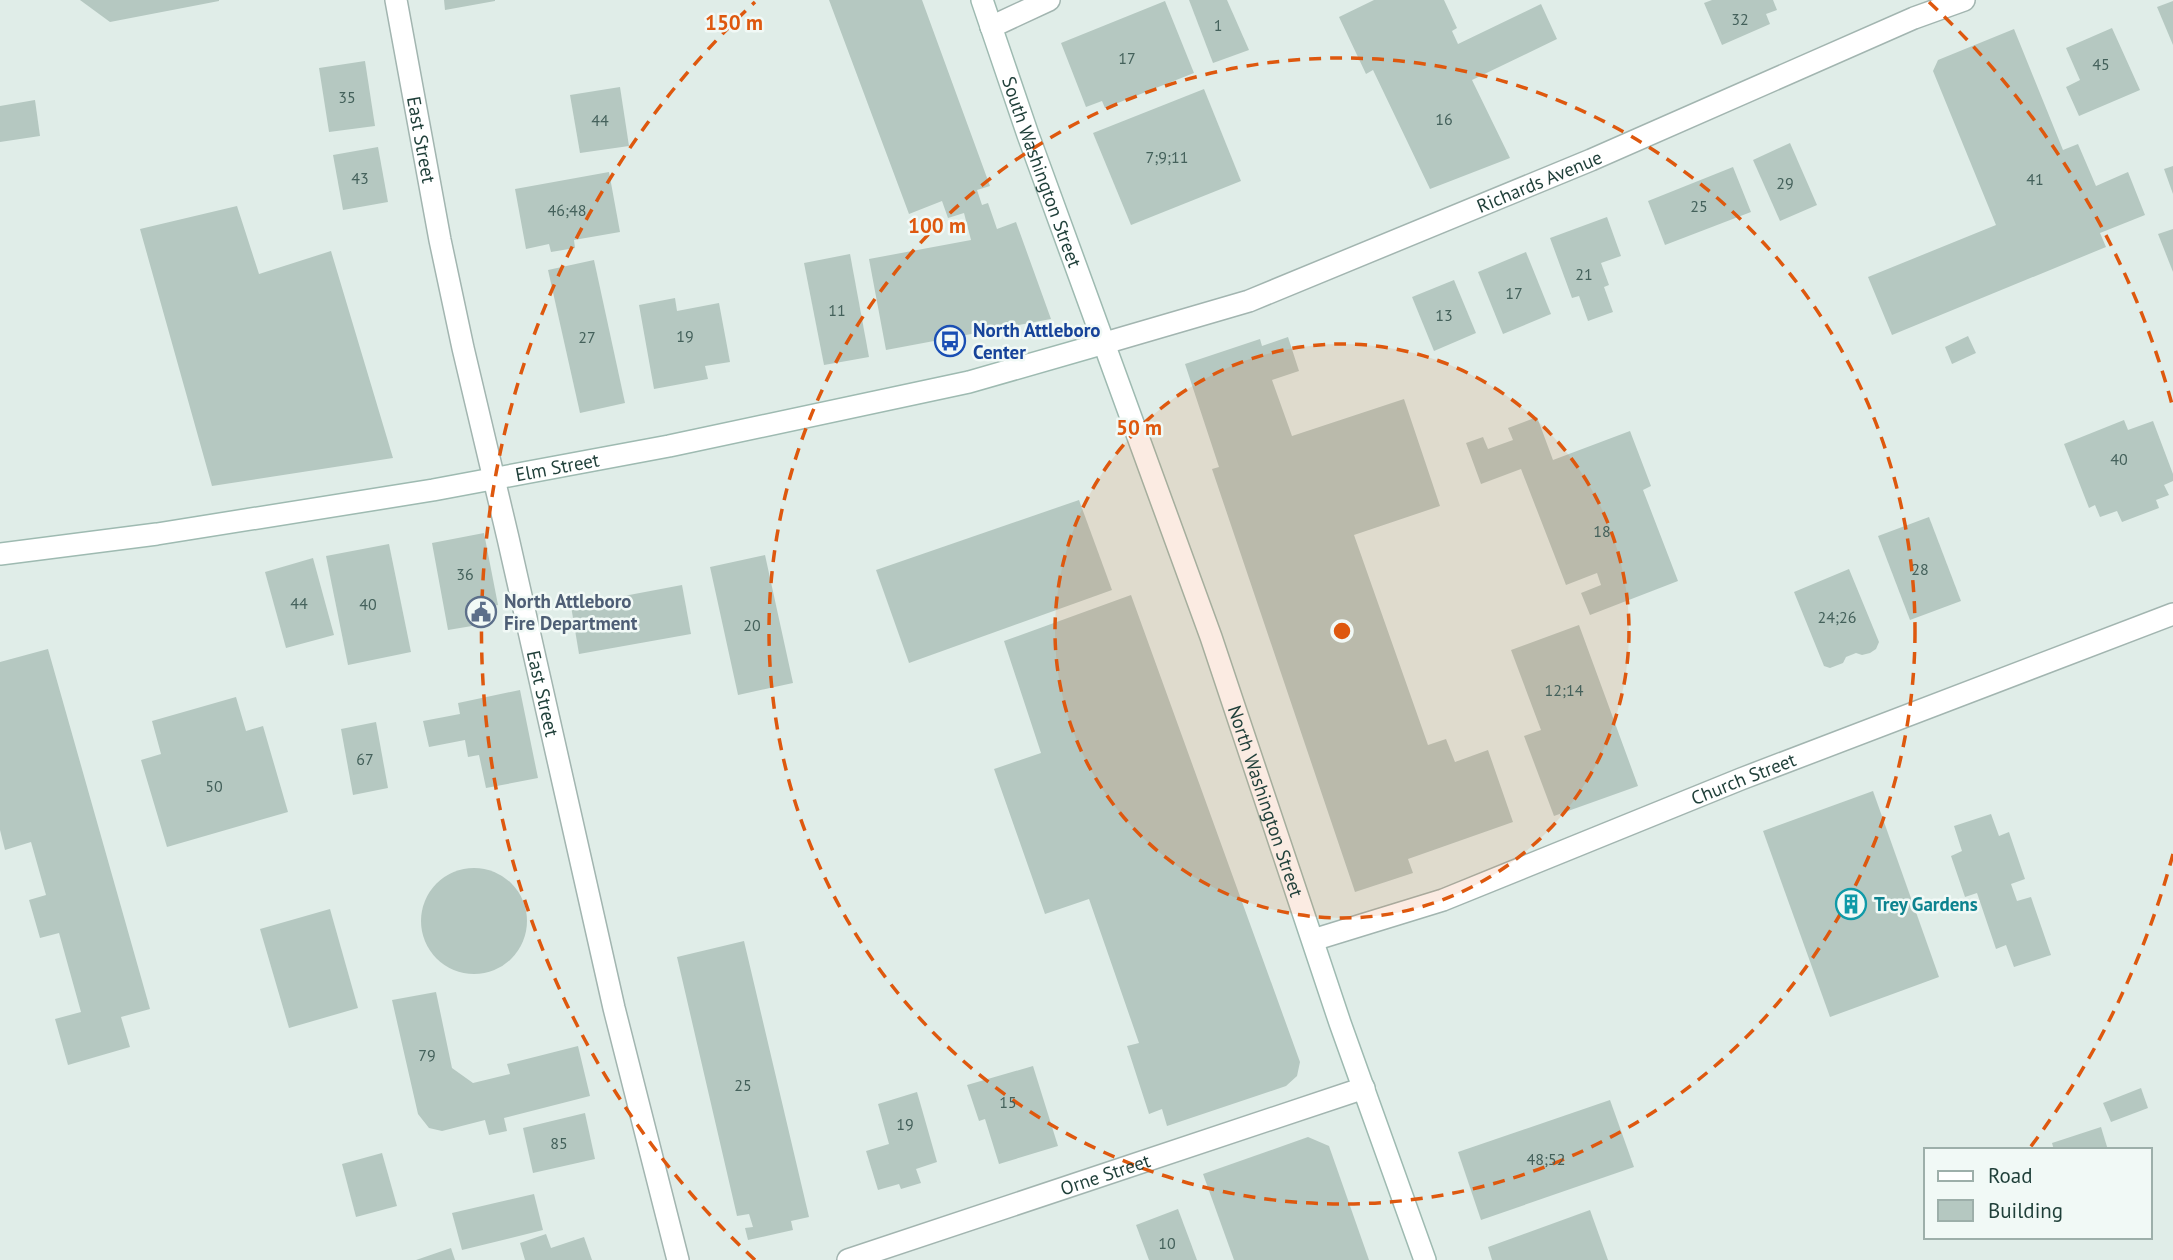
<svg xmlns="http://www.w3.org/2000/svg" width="2173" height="1260" font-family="'PT Sans',sans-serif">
<rect width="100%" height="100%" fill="#e0ede8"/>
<g fill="#b5c8c1">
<path d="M80,0H219V1L110,22Z"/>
<path d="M444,0H495V1L445,10Z"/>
<path d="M829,0H922L990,186L977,190L982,205L988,203L997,229L1016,222L1051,319L886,350L869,259L971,240L964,213L948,218L942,201L909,214Z"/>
<path d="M1189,0H1227L1249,50L1213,63Z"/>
<path d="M1374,0H1444L1457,28L1452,31L1458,44L1541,4L1557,39L1472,80L1510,158L1430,189L1373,70L1366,74L1339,17Z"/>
<path d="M1712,0H1773L1777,10L1766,14L1770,24L1722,45L1704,3Z"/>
<path d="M1165,1L1194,73L1105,108L1102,101L1086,107L1061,43Z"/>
<path d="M2173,1V45L2157,7Z"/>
<path d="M2112,28L2140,90L2079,116L2066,87L2080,80L2066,48Z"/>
<path d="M2014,29L2063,150L2078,144L2096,186L2128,172L2145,215L2100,233L2106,247L1892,335L1868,277L1996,225L1933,71L1938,60Z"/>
<path d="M365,61L375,126L329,132L319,68Z"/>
<path d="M620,87L629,146L580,153L570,95Z"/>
<path d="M1204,89L1241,181L1131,225L1093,133Z"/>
<path d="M35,100L40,136L0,142V106Z"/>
<path d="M1790,143L1817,205L1780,221L1753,160Z"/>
<path d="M378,147L388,202L343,210L333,155Z"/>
<path d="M2173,166V194L2164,169Z"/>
<path d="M1733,167L1751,212L1665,245L1648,201Z"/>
<path d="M609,172L620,232L574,240L575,248L551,252L549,244L526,249L515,189Z"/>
<path d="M237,206L259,274L331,251L393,458L212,486L140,229Z"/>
<path d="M1607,217L1621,256L1601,263L1609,285L1604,287L1613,312L1588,321L1579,296L1572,298L1550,238Z"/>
<path d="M2173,229V272L2158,234Z"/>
<path d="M1526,252L1551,314L1503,334L1478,272Z"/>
<path d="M850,254L869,357L824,365L804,263Z"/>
<path d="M594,260L625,403L580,413L548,270Z"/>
<path d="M1454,280L1476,333L1434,351L1412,297Z"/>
<path d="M675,298L677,311L719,303L730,362L705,366L708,379L654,389L639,305Z"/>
<path d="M1968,336L1976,353L1952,364L1945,347Z"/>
<path d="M1288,337L1299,371L1272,380L1292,436L1404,399L1440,506L1354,535L1428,745L1446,739L1455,762L1488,750L1513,822L1408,859L1413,873L1355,892L1212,469L1219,467L1185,364L1260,339L1262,346Z"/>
<path d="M1537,417L1553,460L1630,431L1651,486L1643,490L1678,581L1590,615L1581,593L1601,585L1597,573L1566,585L1521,469L1481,484L1466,443L1483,437L1488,449L1513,440L1508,428Z"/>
<path d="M2124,420L2128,430L2153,421L2173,474V481L2164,485L2169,495L2156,500L2159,508L2122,522L2117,511L2100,517L2095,505L2089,508L2064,444Z"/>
<path d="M1079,500L1112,590L909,663L876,570Z"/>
<path d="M1929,517L1961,601L1910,620L1878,536Z"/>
<path d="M484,533L498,605L481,608L484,624L448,630L432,543Z"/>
<path d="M389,544L411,652L348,665L326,556Z"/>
<path d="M765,555L793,683L738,695L710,567Z"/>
<path d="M313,558L334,635L286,648L265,572Z"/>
<path d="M1849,569L1879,642L1876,649L1870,653L1862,655L1856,653L1846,657L1843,663L1830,668L1824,666L1794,592Z"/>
<path d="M682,585L691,634L579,654L571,606Z"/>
<path d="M1131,595L1300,1062L1297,1076L1286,1086L1167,1126L1162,1109L1149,1114L1127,1046L1139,1043L1089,899L1045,914L994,769L1041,753L1004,641Z"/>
<path d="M1579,625L1638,786L1554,816L1524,736L1541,730L1511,650Z"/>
<path d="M48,649L150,1009L121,1017L130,1047L68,1065L55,1019L81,1012L59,933L40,938L29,900L46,895L31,842L5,850L0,830V662Z"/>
<path d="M520,690L538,778L486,788L479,755L468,757L465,740L429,747L423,721L460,714L458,703Z"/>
<path d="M236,697L246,731L263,726L288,812L167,847L141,760L161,754L152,721Z"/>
<path d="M376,722L388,788L353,795L341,729Z"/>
<path d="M1873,791L1939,977L1830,1017L1763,831Z"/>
<path d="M1991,814L1999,836L2009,832L2025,879L2011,884L2017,901L2031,897L2051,955L2014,967L2006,945L1996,949L1977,893L1965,897L1951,856L1962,851L1954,826Z"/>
<circle cx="474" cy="921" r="53"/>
<path d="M330,909L358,1008L289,1028L260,929Z"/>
<path d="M744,941L809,1217L791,1221L793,1230L748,1240L745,1228L753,1227L749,1214L737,1216L677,957Z"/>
<path d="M436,992L452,1068L473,1083L510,1074L507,1064L578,1046L590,1096L504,1118L507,1131L489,1135L485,1120L442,1131L429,1128L418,1114L392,1000Z"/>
<path d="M1033,1066L1058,1146L999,1164L985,1119L979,1121L967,1085Z"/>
<path d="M2141,1088L2148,1108L2111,1122L2103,1103Z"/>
<path d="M917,1092L937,1162L916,1169L921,1183L901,1189L899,1184L878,1190L866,1151L889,1144L878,1104Z"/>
<path d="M1610,1100L1634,1167L1481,1220L1458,1152Z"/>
<path d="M585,1113L595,1159L533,1173L523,1128Z"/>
<path d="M2101,1127L2108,1150H2054L2052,1143Z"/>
<path d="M1308,1137L1329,1146L1369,1260H1234L1203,1174Z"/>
<path d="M382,1153L397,1206L356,1217L342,1164Z"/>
<path d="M534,1194L543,1230L462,1250L452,1213Z"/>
<path d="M1178,1209L1197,1260H1149L1136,1225Z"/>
<path d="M1590,1210L1608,1260H1492L1488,1247Z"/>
<path d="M546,1234L551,1248L584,1237L592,1260H525L520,1243Z"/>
<path d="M451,1248L455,1260H416Z"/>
</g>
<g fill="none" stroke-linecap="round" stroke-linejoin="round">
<g stroke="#a2b5b0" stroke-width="24">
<g id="minor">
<path id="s1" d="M396,0L440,240L463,348L508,538L614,1008L678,1260"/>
<path d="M991,27L1049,0"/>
<path id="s2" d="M1313,940L1443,900L1741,779L2173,614"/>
<path id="s3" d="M848,1260L1364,1088"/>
</g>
</g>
<g stroke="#a2b5b0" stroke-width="24">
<g id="tertiary">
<path id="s4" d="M1105,343L1249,301L1591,160L1914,18L1964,0"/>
</g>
</g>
<g stroke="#9ebab1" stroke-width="24">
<g id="secondary">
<path id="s5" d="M982,0L1028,135L1211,637L1340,1023L1425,1260"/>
<path id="s6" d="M0,554L157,534L433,490L669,446L969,382L1105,343"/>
</g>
</g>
<use href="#minor" stroke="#fff" stroke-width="21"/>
<use href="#tertiary" stroke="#fff" stroke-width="21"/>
<use href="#secondary" stroke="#fff" stroke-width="21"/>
</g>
<circle cx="1342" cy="631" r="287" fill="#de580e" fill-opacity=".12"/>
<g fill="none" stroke="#de580e" stroke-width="3.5" stroke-dasharray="12 9">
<circle cx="1342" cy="631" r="287"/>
<circle cx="1342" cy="631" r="573"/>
<path d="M2173 854A860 860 0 0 1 2029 1149M755 1260A860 860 0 0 1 755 2M1929 2A860 860 0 0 1 2173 408"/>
</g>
<defs>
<g id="bus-ring" transform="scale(1.575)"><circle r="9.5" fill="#f1f9f6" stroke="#1a4fb4" stroke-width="1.5"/><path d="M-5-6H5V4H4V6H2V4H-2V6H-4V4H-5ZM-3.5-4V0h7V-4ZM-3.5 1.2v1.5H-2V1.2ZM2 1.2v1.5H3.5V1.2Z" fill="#1a4fb4"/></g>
<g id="civic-ring" transform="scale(1.575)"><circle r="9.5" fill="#f1f9f6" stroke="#5c6f8a" stroke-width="1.5"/><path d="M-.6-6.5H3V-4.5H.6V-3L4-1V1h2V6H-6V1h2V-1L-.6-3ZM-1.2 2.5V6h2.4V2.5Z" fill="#5c6f8a"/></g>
<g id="building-ring" transform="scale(1.575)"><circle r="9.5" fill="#f1f9f6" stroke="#0f9aa8" stroke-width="1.5"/><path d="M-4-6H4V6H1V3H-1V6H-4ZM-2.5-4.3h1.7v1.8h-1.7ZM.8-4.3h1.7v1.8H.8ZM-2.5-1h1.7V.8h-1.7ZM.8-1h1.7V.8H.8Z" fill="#0f9aa8"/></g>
</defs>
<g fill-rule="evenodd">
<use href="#bus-ring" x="950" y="341"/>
<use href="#civic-ring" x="481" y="612"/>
<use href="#building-ring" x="1851" y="904"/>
</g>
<g text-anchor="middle" stroke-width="5" stroke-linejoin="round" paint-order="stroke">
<g font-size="16" fill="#44615b">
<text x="1740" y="25">32</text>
<text x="1218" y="31">1</text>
<text x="1127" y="64">17</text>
<text x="2101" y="70">45</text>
<text x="347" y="103">35</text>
<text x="1444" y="125">16</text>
<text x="600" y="126">44</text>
<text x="1167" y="163">7;9;11</text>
<text x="360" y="184">43</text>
<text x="2035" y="185">41</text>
<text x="1785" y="189">29</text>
<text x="1699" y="212">25</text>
<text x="567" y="216">46;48</text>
<text x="1584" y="280">21</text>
<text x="1514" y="299">17</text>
<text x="837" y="316">11</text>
<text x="1444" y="321">13</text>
<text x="685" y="342">19</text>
<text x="587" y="343">27</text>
<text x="2119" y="465">40</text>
<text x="1602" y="537">18</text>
<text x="1920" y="575">28</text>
<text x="465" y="580">36</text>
<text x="299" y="609">44</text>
<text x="368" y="610">40</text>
<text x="1837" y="623">24;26</text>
<text x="752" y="631">20</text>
<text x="1564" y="696">12;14</text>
<text x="365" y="765">67</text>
<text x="214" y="792">50</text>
<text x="427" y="1061">79</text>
<text x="743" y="1091">25</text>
<text x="1008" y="1108">15</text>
<text x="905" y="1130">19</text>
<text x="559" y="1149">85</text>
<text x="1546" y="1165">48;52</text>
<text x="1167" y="1249">10</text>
</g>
<g font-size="19" fill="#1f3f39" stroke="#f1f9f6">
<text dy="7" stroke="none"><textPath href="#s1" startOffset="142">East Street</textPath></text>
<text dy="7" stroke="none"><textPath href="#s5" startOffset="182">South Washington Street</textPath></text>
<text dy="7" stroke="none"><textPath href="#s4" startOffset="464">Richards Avenue</textPath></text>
<text dy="7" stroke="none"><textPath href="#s6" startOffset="564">Elm Street</textPath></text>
<text dy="7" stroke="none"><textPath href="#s1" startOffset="709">East Street</textPath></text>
<text dy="7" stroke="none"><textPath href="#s2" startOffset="460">Church Street</textPath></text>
<text dy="7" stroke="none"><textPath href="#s5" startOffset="850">North Washington Street</textPath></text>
<text dy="7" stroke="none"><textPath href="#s3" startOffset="271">Orne Street</textPath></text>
</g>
<g font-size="19" font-weight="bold" fill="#164399" stroke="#f1f9f6" text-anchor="start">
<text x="973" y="337">North Attleboro<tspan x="973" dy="22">Center</tspan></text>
</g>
<g font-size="19" font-weight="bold" fill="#4e5e75" stroke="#f1f9f6" text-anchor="start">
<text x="504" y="608">North Attleboro<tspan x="504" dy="22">Fire Department</tspan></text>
</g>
<g font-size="19" font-weight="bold" fill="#0d838f" stroke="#f1f9f6" text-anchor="start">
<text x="1874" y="911">Trey Gardens</text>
</g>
</g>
<circle cx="1342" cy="631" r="10" fill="#de580e" stroke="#f1f9f6" stroke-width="3.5"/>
<g font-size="21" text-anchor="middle" font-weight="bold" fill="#de580e" stroke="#f1f9f6" stroke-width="5" stroke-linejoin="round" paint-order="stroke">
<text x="734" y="30">150 m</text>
<text x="937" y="233">100 m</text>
<text x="1139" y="435">50 m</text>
</g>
<rect x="1924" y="1148" width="228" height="91" fill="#f1f9f6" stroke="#9dafaa" stroke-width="2"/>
<rect x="1938" y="1171" width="35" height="10" fill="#ffffff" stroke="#9dafaa" stroke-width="2"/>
<text x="1988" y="1183" font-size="21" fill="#1f3f39">Road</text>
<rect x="1938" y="1200" width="35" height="21" fill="#b5c8c1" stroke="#9dafaa" stroke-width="2"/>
<text x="1988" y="1218" font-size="21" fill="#1f3f39">Building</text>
</svg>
